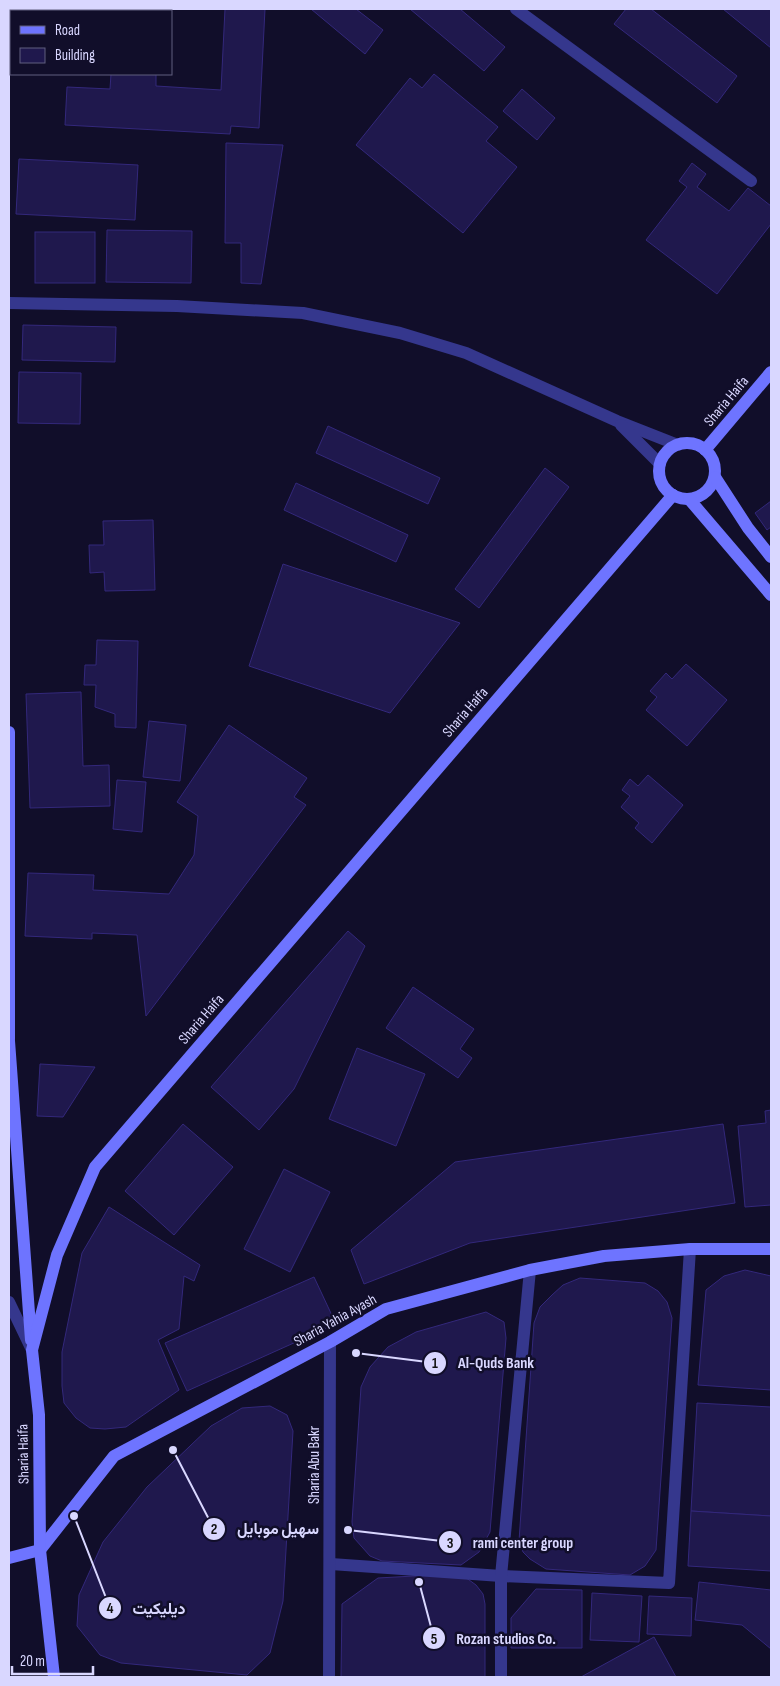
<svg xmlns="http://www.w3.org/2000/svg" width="780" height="1686" font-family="'Sofia Sans Condensed',Vazirmatn,sans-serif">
<rect width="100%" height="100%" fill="#110e2a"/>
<g fill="#1f184d" stroke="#33287b">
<rect x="114" y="9" width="46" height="2"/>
<path d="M225,9H265L259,128L231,126L230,134L65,125L67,87L110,89L111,74H156V86L221,90Z"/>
<path d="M311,9H356L383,30L365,54Z"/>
<path d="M410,9H460L505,47L484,71Z"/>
<path d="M626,9H651L737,76L717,103L614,24Z"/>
<path d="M723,9H771V48Z"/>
<path d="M434,74L498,127L486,141L517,167L463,233L356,145L410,78L422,88Z"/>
<path d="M522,89L555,118L537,140L503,111Z"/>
<path d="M226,143L283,145L261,284L241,283V243H225Z"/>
<path d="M19,159L138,165L135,220L16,214Z"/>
<path d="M692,163L706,174L697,187L729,211L748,188L771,206V224L717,294L646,240L687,187L679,181Z"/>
<path d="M107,230L192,231L191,283L106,282Z"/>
<rect x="35" y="232" width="60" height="51"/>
<path d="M23,325L116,327L115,362L22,360Z"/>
<path d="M19,372L81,373L80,424L18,423Z"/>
<path d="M328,426L440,478L428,504L316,453Z"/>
<path d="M545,468L569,487L479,608L455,589Z"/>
<path d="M296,483L408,535L396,562L284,510Z"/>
<path d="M771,501V527L767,530L755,513Z"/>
<path d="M153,520L155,590L105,591L104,572L90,573L89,545H104L103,521Z"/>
<path d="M283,564L460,623L390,713L249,666Z"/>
<path d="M97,640L138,641L136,728L115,727V714L95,707L96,685H84L85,665H96Z"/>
<path d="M686,664L727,700L687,746L646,710L657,697L650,691L666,673L672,679Z"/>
<path d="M81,692L83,766L109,765L110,806L30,808L26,694Z"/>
<path d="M149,721L186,725L180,781L143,777Z"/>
<path d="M229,725L307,778L294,797L306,805L146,1016L137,935L92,933V939L25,936L28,873L94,875L93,890L169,894L194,855L198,816L177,802Z"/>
<path d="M648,775L683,805L652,843L635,828L639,823L621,807L630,796L622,790L630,779L638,786Z"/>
<path d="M117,780L146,782L142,832L113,829Z"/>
<path d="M348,931L365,946L294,1089L259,1130L211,1087Z"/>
<path d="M413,987L474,1029L460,1049L472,1058L458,1078L386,1028Z"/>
<path d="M357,1048L425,1074L396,1146L329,1119Z"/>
<path d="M40,1064L95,1067L63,1117L37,1116Z"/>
<path d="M771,1110V1205L745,1207L738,1126L766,1123L765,1111Z"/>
<path d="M183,1124L233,1167L174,1235L125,1191Z"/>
<path d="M723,1124L735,1203L470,1243L364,1284L351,1250L455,1162Z"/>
<path d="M284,1169L330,1192L290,1272L244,1249Z"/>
<path d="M109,1207L200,1265L194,1281L184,1276L179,1329L158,1340L179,1390L126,1427L105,1429L90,1428L76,1418L64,1403L62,1386V1352L82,1253Z"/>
<path d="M745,1270L771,1276V1390L698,1385L706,1290L724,1276Z"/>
<path d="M314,1277L336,1324L187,1391L165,1343Z"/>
<path d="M580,1278L645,1283L658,1291L667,1302L672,1318L656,1550L645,1566L630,1575L546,1569L530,1559L523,1552L519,1541L534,1323L540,1307L552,1295L563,1285Z"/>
<path d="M486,1312L504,1322L506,1338L490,1532L479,1552L461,1565L382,1561L370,1556L354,1538L352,1522L361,1387L370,1367L388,1347L416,1332Z"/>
<path d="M697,1403L771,1407V1516L691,1511Z"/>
<path d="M270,1406L287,1415L293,1431L283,1601L270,1653L247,1675L121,1663L100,1655L77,1626L79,1595L103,1542L147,1487L211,1426L242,1408Z"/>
<path d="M691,1511L771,1516V1571L688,1566Z"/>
<path d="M450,1574L465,1577L476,1585L483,1594L485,1604V1677H341L342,1604L378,1578Z"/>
<path d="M699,1582L771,1590V1649L742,1625L695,1620Z"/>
<path d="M536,1589L582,1590V1648H511V1618Z"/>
<path d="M592,1593L642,1596L639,1642L590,1640Z"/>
<path d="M649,1596L692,1598L691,1636L647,1634Z"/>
<path d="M654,1637L676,1677H581Z"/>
</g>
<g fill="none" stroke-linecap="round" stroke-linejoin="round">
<g stroke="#35378d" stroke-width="12">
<path d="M516,9L751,181"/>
<path d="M9,303L177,306L303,313L400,333L466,353L617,421L678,445"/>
<path d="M621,425L660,464"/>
<path d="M9,1302L32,1350"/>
<path d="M331,1564L501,1576L669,1583L690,1249"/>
<path d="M329,1677L330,1342"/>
<path d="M501,1677V1576L530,1270"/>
</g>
<g stroke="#6e74ff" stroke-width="12">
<circle cx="687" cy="471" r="28"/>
<path d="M705,450L771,372"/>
<path d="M715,477L748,528L771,557"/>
<path d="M689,499L771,595"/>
<path d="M9,732V1039"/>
<path d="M9,1041L31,1340"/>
<path d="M9,1558L40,1550L114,1456L330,1342L386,1309L530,1270L604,1256L690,1249H771"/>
<path d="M54,1677L40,1550L39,1415L32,1350L57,1255L95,1167L673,495"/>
</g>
</g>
<g text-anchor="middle" stroke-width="5" stroke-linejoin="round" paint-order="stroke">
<g font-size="15" fill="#d9d7ff" stroke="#110e2a">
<text transform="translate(726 401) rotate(-50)" y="5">Sharia Haifa</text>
<text transform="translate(465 712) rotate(-49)" y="5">Sharia Haifa</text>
<text transform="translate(201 1019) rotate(-49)" y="5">Sharia Haifa</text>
<text transform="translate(335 1320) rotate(-29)" y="5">Sharia Yahia Ayash</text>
<text transform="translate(23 1454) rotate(-91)" y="5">Sharia Haifa</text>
<text transform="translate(314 1465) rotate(-90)" y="5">Sharia Abu Bakr</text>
</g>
</g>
<path fill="none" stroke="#d9d7ff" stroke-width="2" d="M356 1353L435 1363M173 1450L214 1529M348 1530L450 1542M74 1516L110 1608M419 1582L434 1638"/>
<g fill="#d9d7ff" stroke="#110e2a" stroke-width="2">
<circle cx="356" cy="1353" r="5"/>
<circle cx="173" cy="1450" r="5"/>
<circle cx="348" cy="1530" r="5"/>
<circle cx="74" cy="1516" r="5"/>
<circle cx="419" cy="1582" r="5"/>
<circle cx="435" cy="1363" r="12"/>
<circle cx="214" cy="1529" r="12"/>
<circle cx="450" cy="1542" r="12"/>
<circle cx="110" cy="1608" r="12"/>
<circle cx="434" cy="1638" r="12"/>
</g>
<g font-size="15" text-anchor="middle" font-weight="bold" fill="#111">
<text x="435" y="1368">1</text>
<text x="214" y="1534">2</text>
<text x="450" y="1548">3</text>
<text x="110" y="1613">4</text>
<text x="434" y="1644">5</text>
</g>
<g font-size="16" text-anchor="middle" font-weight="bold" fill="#d9d7ff" stroke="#110e2a" stroke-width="5" stroke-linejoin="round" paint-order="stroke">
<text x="496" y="1368">Al-Quds Bank</text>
<text x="278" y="1534">سهيل موبايل</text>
<text x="523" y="1548">rami center group</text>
<text x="159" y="1614">ديليكيت</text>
<text x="506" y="1644">Rozan studios Co.</text>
</g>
<rect width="780" height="1686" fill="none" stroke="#d9d7ff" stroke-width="20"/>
<rect x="10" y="10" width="162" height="65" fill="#110e2a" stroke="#615e7f"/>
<rect x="20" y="26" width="25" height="8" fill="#6e74ff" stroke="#615e7f"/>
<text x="55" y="35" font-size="15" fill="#d9d7ff">Road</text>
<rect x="20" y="48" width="25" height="15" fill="#1f184d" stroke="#615e7f"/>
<text x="55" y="60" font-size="15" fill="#d9d7ff">Building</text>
<path d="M12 1666v8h81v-8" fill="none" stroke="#d9d7ff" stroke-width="2.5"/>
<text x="20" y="1666" font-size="15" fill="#d9d7ff" stroke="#110e2a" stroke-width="4" paint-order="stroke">20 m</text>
</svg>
